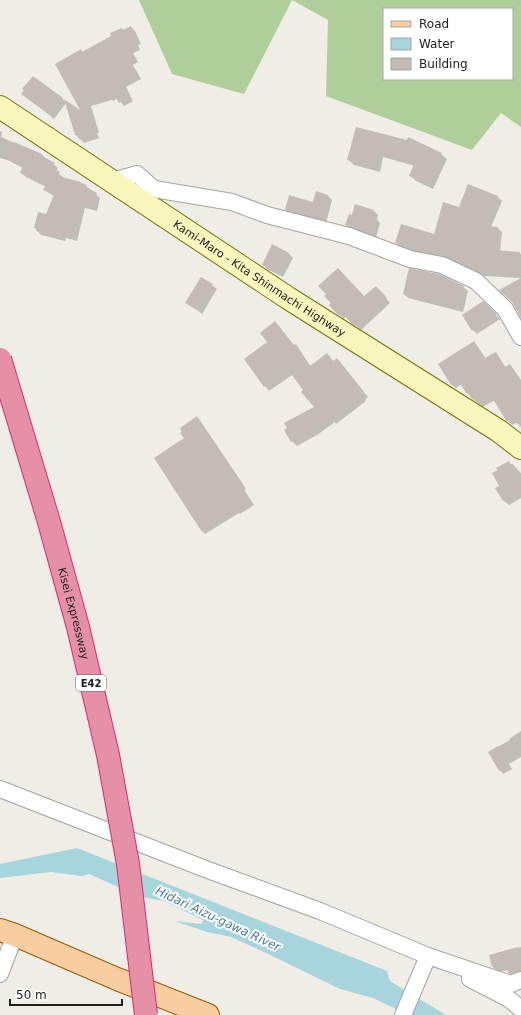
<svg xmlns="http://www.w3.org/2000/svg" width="521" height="1015" font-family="'DejaVu Sans',sans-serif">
<rect width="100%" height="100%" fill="#f0ece6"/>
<g fill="#afce9c" fill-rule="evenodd">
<path d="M139,0H292L244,94L172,74Z"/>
<path d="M292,0H521V127L501,113L472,150L326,96L328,20ZM384,9H512V79H384Z"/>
</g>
<path fill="#a8d5dc" d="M77,848L387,971L390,981L446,1015H402L394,1008L373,998L340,989L262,951L231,937L207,932L174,921L202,924L203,920L164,901L141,897L89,874L82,876L51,872L0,878V864Z"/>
<g fill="#0003">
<path d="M131,27L135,31L141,44L138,45L140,50L133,53L138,62L133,65L141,79L126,87L133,101L124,106L118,98L113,101L112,100L91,106L99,133H97L99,138L84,143L76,135L83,114L81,50L83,52Z"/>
<path d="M23,94L62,98L66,103L54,119Z"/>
<path d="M0,131L2,132L1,137L42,155L58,168L56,172L64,178L86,186L100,198L97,211L85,208L77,241L66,238L65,241L41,235L37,230L47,216L55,197L45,190L46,187L26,177L21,172L23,168L13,163L10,161L0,158Z"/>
<path d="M407,142L441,154L447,159L433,189L416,181L410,175L415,166L383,157L380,172L354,165L348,159Z"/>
<path d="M317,193L328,196L332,200L326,223L291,214L286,210L314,203Z"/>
<path d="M497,196L502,201L491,227L497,228L502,232L500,252L521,254V278L484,276L451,260L418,254L401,247L397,243L435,236L460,208Z"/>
<path d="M355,205L374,211L378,215L377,220L380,223L376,238L351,229L346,225L352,216Z"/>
<path d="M273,246L289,254L293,258L283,277L267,269L263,264Z"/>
<path d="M202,278L217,289L202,314L187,302Z"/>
<path d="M463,287L468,291L463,312L408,298L404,294Z"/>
<path d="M380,291L390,303L361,330L346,316L344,319L330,305L364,297Z"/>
<path d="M483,302L500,319L477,334L473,330Z"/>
<path d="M474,342L486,359L496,353L506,368L510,365L514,370L521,380V425L518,422L512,425L508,421L495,400L483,407L478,403L468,393L462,384L456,388L451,384Z"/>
<path d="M295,345L311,367L327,354L334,362L341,364L368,397L365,400L366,401L336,424L335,422L317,435L297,446L292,441L315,407L304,390L292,375L269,391L245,359Z"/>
<path d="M200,421L246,489L244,491L254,505L240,514L239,513L205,534L202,531L185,438Z"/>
<path d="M509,462L521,473V498L509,505L504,501L497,488L501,486Z"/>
<path d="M521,731V757L509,764L512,769L503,774L500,770L489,752L510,740L509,739Z"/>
<path d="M521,947V977L515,978L509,972L508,970L499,972L493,967L490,955Z"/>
</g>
<g fill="#c5bbb6">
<path d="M131,26L138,40L134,41L136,46L129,49L135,58L130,61L138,75L123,83L130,97L119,103L114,94L108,97V96L88,102L96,129H94L95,135L79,139L78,135H75L64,99L80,110L55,64L81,49L82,52L111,36L110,33L122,28L123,30Z"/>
<path d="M33,76L63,98L50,115L21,94L24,90L22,89Z"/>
<path d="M356,127L407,140L408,137L442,153L427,184L409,176L415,162L378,152L374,167L347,160Z"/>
<path d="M14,142L42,154V156L55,163L52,168L60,172L58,176L81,182V183L87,185L86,187L97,193L92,207L81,204L73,237L61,235V237L36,231V229L34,228L38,212L46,214L54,195L43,190L46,185L20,173L23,166L7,159Z"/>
<path d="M468,184L498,196L486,226L498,227L496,250L520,252L519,275L479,272L446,256L413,250L395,243L401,224L434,234L443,202L459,207Z"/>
<path d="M316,191L328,195L322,219L285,210L289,195L313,202Z"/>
<path d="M355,204L374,210L372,217L376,218L371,234L345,225L349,214L352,215Z"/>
<path d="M272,244L289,253L279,273L262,265Z"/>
<path d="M338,268L364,296L376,286L387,298L356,326L351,323L342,313L339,315L337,314L329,305L331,303L324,296L326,294L318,286Z"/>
<path d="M409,268L439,274L464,286L459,308L403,294Z"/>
<path d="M201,277L213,284L197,310L185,303Z"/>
<path d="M521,278V318L512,302L499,290Z"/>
<path d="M483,301L497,314L472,331L462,315Z"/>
<path d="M275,321L294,345L296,344L310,366L327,353L333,361L337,358L364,392L361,395L362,396L330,420V418L312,430L291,442L284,430L287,428L284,423L314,407L301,392L303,390L289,371L288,373L286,371L264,387L244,359L267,342L260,333Z"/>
<path d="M474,341L485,358L496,352L505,367L510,364L521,382V427L513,419L507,422L491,396L479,403L472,399L468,393L467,394L458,380L451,385L438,364Z"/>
<path d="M197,416L244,486L242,487L252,502L236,512L235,510L202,532L154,458L184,438L180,433L182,432L180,428Z"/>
<path d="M509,461L511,465L513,464L515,467H516L521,475V491L503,501L495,488L499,486L492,473L498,470L496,468Z"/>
<path d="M498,746L509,765L499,771L488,752Z"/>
<path d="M518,947L521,959V971L511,974L508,973L506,964L492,967L489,955Z"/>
</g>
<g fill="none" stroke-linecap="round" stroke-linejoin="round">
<g stroke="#a4a4a4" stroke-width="18">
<g id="street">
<path d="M113,181L137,174L154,189L232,202L267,215L349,236L410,259L442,265L476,281L505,309L521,337"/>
<path d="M0,789L208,870L320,911L428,956L511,984L521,980"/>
<path d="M0,974L15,935"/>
<path d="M470,979L509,999L521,1009"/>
<path d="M403,1015L428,956"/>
</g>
</g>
<g stroke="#727508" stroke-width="24">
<g id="secondary">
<path id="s1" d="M0,107L288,298L499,431L521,448"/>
</g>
</g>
<g stroke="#975b04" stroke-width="24">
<path id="primary" d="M0,930L15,935L117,979L208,1015"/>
</g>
<use href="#street" stroke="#fff" stroke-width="16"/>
<use href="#secondary" stroke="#f8f6bc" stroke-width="22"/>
<use href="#primary" stroke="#f9cda2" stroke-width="22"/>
<g stroke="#d72b73" stroke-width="24" stroke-linecap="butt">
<g id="highway-bridge">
<path id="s2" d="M0,359L49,522L78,627L108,755L128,864L146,1015"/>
</g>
</g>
<use href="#highway-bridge" stroke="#e590a7" stroke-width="22"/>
</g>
<g text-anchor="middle" stroke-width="4" stroke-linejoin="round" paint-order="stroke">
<rect fill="#fff" stroke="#636363" stroke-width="1" x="76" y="675" width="30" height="16" rx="3"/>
<g font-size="10" font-weight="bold" fill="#202020">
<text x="91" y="687">E42</text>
</g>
<g font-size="11" fill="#202020" stroke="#fff">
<text dy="4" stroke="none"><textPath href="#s1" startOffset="311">Kami-Maro - Kita Shinmachi Highway</textPath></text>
<text dy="4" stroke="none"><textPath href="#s2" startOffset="265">Kisei Expressway</textPath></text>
</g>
<g font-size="12" font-style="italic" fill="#48799d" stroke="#fff">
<text transform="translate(218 919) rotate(25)" y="4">Hidari Aizu-gawa River</text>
</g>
</g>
<rect x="383" y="8" width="130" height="72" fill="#ffffff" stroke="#a6a6a6"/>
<rect x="391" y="21" width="20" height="6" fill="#f9cda2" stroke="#a6a6a6"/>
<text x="419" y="28" font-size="12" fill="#202020">Road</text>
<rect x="391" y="38" width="20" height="12" fill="#a8d5dc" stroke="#a6a6a6"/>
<text x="419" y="48" font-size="12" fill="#202020">Water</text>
<rect x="391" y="58" width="20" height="12" fill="#c5bbb6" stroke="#a6a6a6"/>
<text x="419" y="68" font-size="12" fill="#202020">Building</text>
<path d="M10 999v6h112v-6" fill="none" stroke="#202020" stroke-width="2"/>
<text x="16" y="999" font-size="12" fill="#202020" stroke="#ffffff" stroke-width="3" paint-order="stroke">50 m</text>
</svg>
